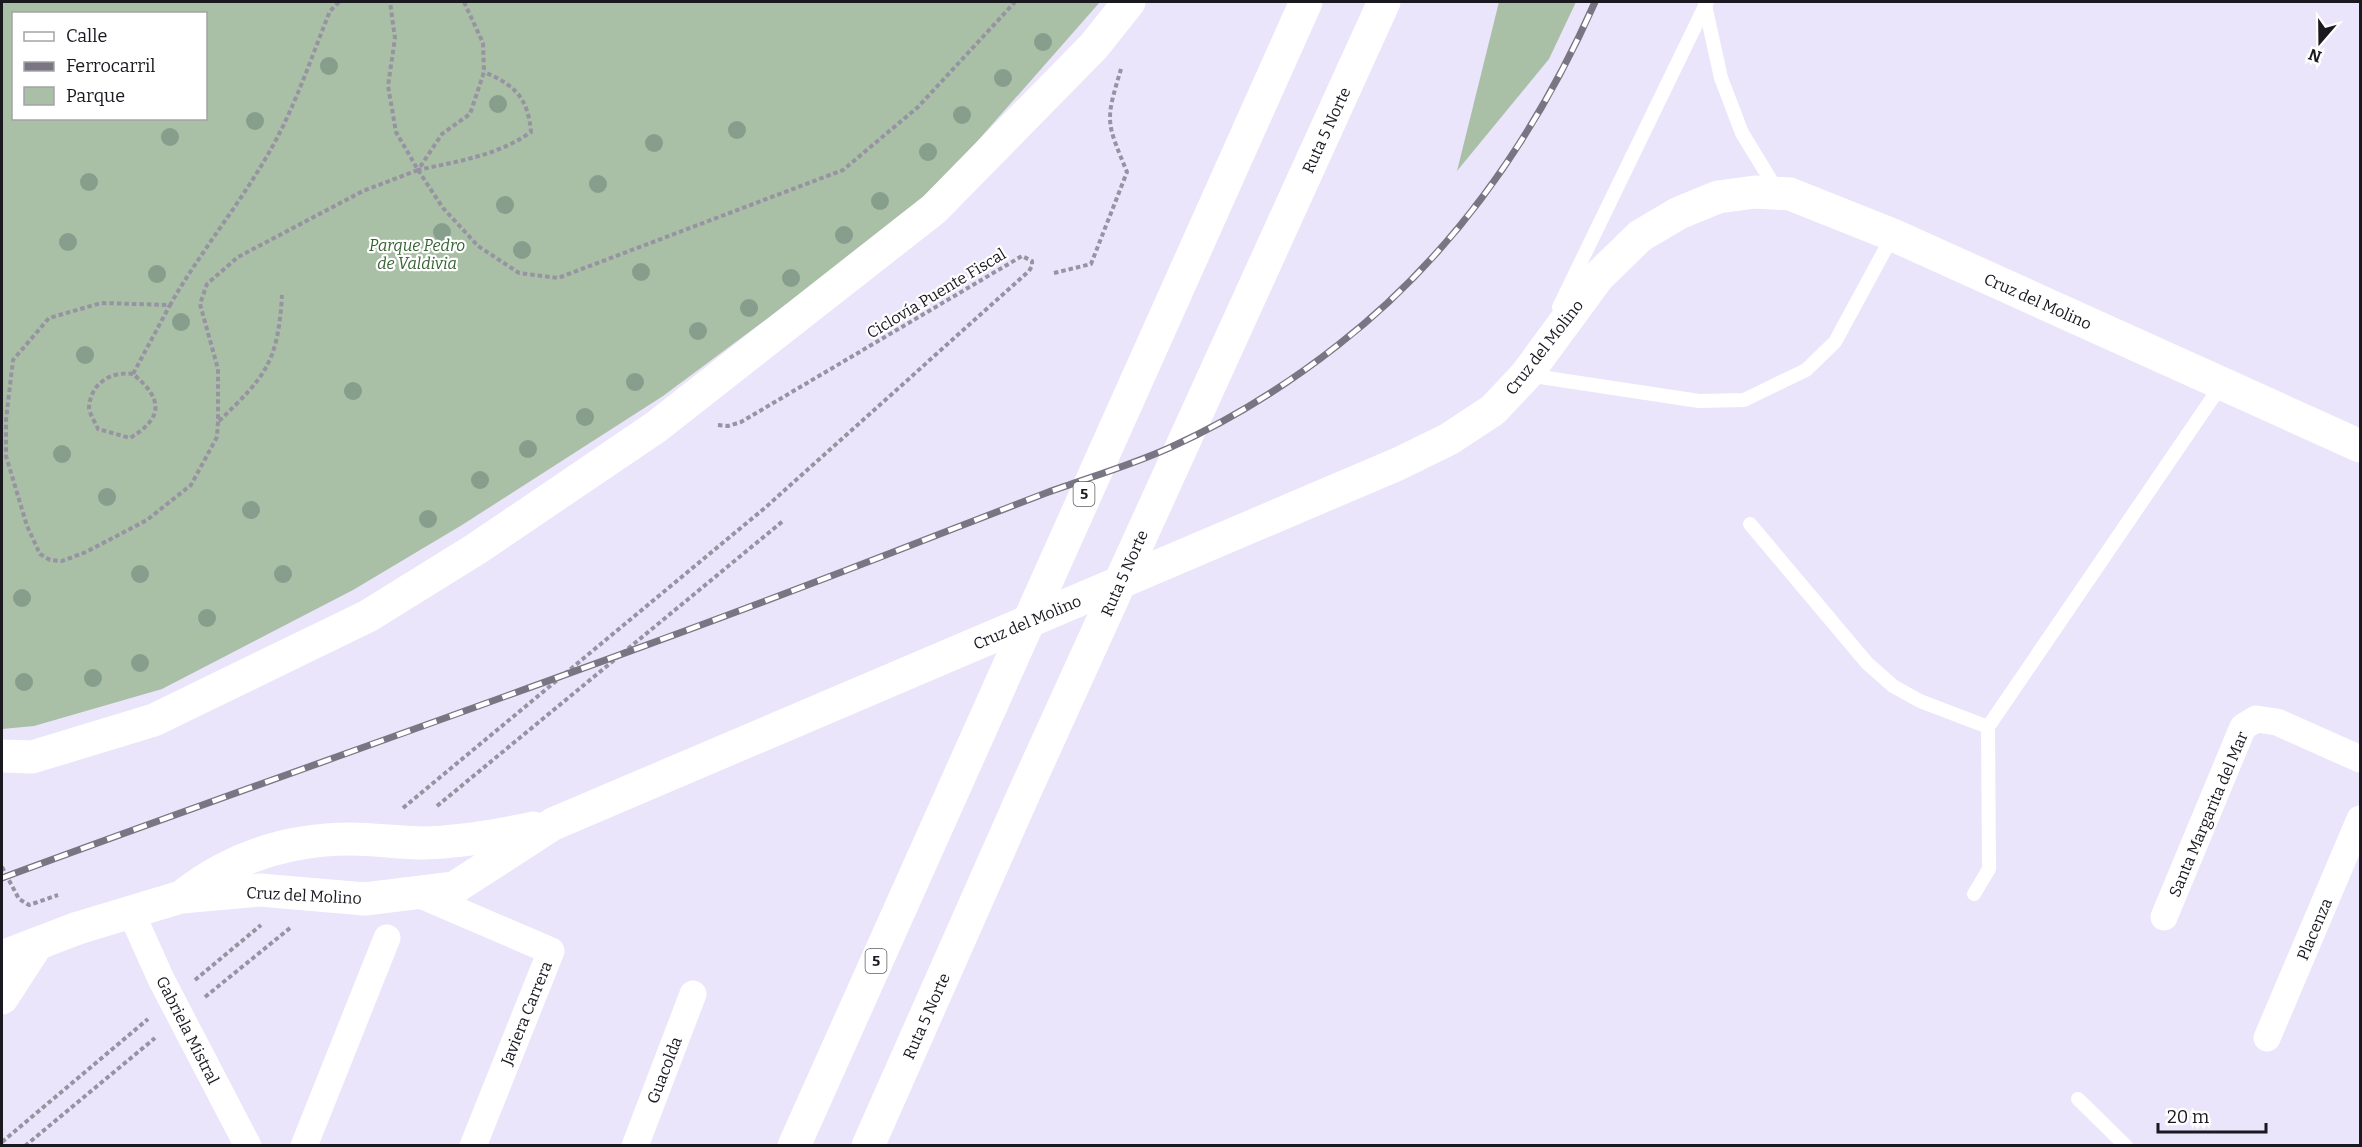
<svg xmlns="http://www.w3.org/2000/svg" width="2362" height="1147" font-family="Bitter,serif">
<rect width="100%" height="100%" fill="#eae5fa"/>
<g fill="#a9bfa6" fill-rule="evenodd">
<path d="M2,2H1100L923,203L663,396L462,525L353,590L162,689L34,726L2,729ZM14,14H206V118H14Z"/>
<path d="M1499,2H1576L1549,59L1457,171Z"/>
</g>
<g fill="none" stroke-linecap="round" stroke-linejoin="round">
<g stroke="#9793a2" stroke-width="4" stroke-dasharray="4.5 3" stroke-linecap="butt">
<path d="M339,2L330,11C313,53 298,98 277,138C246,197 203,247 170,305L101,303L49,318L13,360L6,420V456L27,526L40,554L50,560L62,561L86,552L147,520L191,485L217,437L218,421V369L200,304L207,284L238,257L363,191L418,170L396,132L388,86L395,38L390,2"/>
<path d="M464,2L483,43L484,72L470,114L442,134L418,170C458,161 497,156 531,132C528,98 515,85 484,72"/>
<path d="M418,170L443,208L478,246L519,273L558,278L843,170L918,107L1015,2"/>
<path d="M1054,273L1091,264L1127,172C1106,121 1105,122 1121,69"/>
<path d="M133,374C111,371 91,383 89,407C89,413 95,422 98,429L130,438C165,417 162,398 133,374L170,305"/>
<path d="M219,421C266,376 278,362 282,295"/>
<path d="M437,806L783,521"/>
<path d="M403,808L766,507L1029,271L1032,266V261L1022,256L741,422L728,426L717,425"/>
<path d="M2,867L19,899L29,905L58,895"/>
<path d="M195,980L261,925"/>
<path d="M205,997L290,928"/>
<path d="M2,1142L148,1019"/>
<path d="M25,1146L155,1038"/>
</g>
<g stroke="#fff" stroke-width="14">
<path d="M1705,5L1721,78L1742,133L1778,192"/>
<path d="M1559,307L1707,2"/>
<path d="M1527,375L1699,401L1744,400L1806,370L1835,342L1893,235"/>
<path d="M1750,524L1867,663L1893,686L1920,701L1988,727"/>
<path d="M1974,894L1989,869L1988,727L2222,384"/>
<path d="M2078,1099L2126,1146"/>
</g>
<g stroke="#fff" stroke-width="27">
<path d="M416,893L551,951L473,1146"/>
<path d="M131,912L161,979L248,1146"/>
<path d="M2164,917L2243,727L2256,719L2277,722L2360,759"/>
<path d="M2267,1038L2360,819"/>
<path d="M304,1146L387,938"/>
<path d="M635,1146L693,994"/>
</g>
<g stroke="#fff" stroke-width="33">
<path d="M185,894C233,857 290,839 351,839C375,839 400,843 424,843C462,842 497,836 533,828"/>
<path d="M2,957L78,928L181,897L260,890L365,899L454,888L553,824L1398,464L1449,439L1493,410L1526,375L1598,277L1640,236L1679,213L1718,197L1755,192L1790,194L1893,235L2360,446"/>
<path d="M2,998L37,944"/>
</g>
<g stroke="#fff" stroke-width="33">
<path d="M2,756L32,757L154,720L368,616L476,549L656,427L934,209L1094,46L1129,2"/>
<path d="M794,1146L1306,2"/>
<path d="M868,1146L1026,789L1384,2"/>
</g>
<g stroke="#797583" stroke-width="7">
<path id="rail" d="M2,878C305,766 612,662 914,544C958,527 1001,510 1046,493C1087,478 1129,466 1169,448C1229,421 1287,385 1338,345C1454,255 1536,135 1595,2"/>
</g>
<use href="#rail" stroke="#fff" stroke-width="4.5" stroke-dasharray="14" stroke-linecap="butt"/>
</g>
<g fill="#879e8d">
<circle cx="1043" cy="42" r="9"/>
<circle cx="329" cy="66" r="9"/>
<circle cx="1003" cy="78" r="9"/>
<circle cx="498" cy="104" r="9"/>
<circle cx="962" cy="115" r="9"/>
<circle cx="255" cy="121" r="9"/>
<circle cx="737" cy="130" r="9"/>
<circle cx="170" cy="137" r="9"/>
<circle cx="654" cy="143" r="9"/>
<circle cx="928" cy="152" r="9"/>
<circle cx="89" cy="182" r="9"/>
<circle cx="598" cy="184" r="9"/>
<circle cx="880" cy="201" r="9"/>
<circle cx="505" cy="205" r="9"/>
<circle cx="442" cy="232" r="9"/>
<circle cx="844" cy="235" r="9"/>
<circle cx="68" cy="242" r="9"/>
<circle cx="522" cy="250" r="9"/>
<circle cx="641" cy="272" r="9"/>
<circle cx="157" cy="274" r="9"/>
<circle cx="791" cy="278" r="9"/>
<circle cx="749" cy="308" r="9"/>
<circle cx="181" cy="322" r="9"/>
<circle cx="698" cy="331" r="9"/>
<circle cx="85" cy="355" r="9"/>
<circle cx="635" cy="382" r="9"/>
<circle cx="353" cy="391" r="9"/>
<circle cx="585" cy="417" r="9"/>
<circle cx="528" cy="449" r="9"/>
<circle cx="62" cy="454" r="9"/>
<circle cx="480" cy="480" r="9"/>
<circle cx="107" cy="497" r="9"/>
<circle cx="251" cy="510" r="9"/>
<circle cx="428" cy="519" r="9"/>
<circle cx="140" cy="574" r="9"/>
<circle cx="283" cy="574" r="9"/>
<circle cx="22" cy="598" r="9"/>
<circle cx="207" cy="618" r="9"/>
<circle cx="140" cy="663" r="9"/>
<circle cx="93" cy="678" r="9"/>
<circle cx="24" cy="682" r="9"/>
</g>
<g text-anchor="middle" stroke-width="4.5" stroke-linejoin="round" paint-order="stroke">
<g fill="#fff" stroke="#5f5e63" stroke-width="1.5">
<rect x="1073.5" y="482" width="21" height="24" rx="4.5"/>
<rect x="865.5" y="949" width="21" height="24" rx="4.5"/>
</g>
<g font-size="15" font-weight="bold" fill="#1b1920">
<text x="1084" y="499">5</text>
<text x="876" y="966">5</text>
</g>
<g font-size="16" fill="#1b1920" stroke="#fff">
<text transform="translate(1326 130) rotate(-65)" y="6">Ruta 5 Norte</text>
<text transform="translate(936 293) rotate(-31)" y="6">Ciclovía Puente Fiscal</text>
<text transform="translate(2038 301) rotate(24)" y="6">Cruz del Molino</text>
<text transform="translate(1544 347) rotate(-52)" y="6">Cruz del Molino</text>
<text transform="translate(1124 573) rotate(-66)" y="6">Ruta 5 Norte</text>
<text transform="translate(1027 622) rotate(-23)" y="6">Cruz del Molino</text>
<text transform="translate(2208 814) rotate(-67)" y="6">Santa Margarita del Mar</text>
<text transform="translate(304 895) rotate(3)" y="6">Cruz del Molino</text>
<text transform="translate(2314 929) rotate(-67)" y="6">Placenza</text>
<text transform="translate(526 1013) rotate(-68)" y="6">Javiera Carrera</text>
<text transform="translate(926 1016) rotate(-66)" y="6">Ruta 5 Norte</text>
<text transform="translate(188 1030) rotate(63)" y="6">Gabriela Mistral</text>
<text transform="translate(664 1070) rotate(-69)" y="6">Guacolda</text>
</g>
<g font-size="16" font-style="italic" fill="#366433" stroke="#fff">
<text x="417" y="251">Parque Pedro<tspan x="417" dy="18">de Valdivia</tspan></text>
</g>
</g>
<rect width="2362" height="1147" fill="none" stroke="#1b1920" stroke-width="6"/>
<rect x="12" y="12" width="195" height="108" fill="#ffffff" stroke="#a4a3a6" stroke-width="1.5"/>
<rect x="24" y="32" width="30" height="9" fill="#ffffff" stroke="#a4a3a6" stroke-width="1.5"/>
<text x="66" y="42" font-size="18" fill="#1b1920">Calle</text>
<rect x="24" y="62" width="30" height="9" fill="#797583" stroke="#a4a3a6" stroke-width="1.5"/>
<text x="66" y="72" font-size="18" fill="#1b1920">Ferrocarril</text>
<rect x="24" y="87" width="30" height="18" fill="#a9bfa6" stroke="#a4a3a6" stroke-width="1.5"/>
<text x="66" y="102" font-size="18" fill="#1b1920">Parque</text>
<g transform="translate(2320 42) rotate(200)" stroke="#ffffff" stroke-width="4.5" paint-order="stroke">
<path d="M0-4.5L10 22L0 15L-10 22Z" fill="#1b1920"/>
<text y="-9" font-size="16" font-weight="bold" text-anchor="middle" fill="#1b1920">N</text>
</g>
<path d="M2158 1123v9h108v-9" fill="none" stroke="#1b1920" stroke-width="3"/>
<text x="2167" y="1123" font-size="18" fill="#1b1920" stroke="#ffffff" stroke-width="4.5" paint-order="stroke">20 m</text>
</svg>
